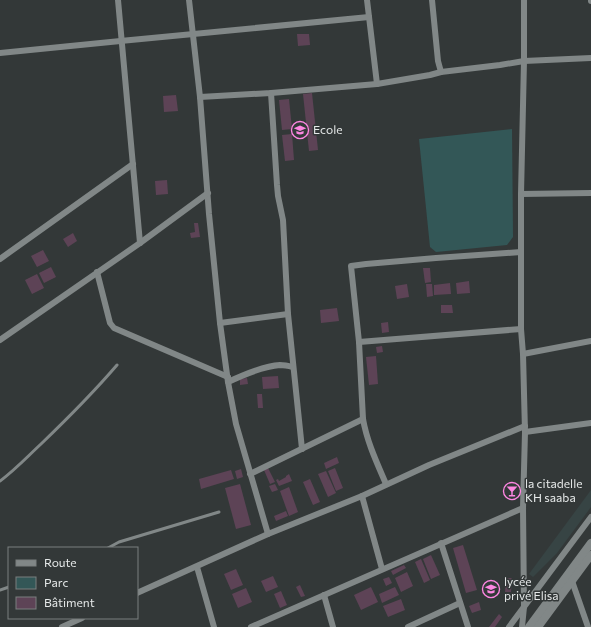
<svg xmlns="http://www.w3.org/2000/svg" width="591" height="627" font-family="Commissioner,sans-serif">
<rect width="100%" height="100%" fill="#333838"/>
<path fill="#374444" d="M591,490V507L557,553L533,577L529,574Z"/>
<path fill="#335757" d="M512,129L513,237L507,245L436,252L430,247L419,139Z"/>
<g fill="#5d4356">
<path d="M297,34H309L310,45L298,46Z"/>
<path d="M312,93L318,150L309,151L303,94Z"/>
<path d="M176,95L178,111L164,112L163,96Z"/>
<path d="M289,99L292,129L282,130L279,100Z"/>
<path d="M292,134L294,160L285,161L282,135Z"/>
<path d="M167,180L168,194L156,195L155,181Z"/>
<path d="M194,223H198L200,237L191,238L190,233L195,232Z"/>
<path d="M73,233L77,241L68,247L63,239Z"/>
<path d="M43,250L49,261L37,267L31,256Z"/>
<path d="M51,267L56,277L44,283L39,273Z"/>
<path d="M423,268H430L431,282L425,283Z"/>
<path d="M37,274L44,288L32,294L25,280Z"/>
<path d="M469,281L470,293L457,294L456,283Z"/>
<path d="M450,283L451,294L434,295V285Z"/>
<path d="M407,284L409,297L397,299L395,286Z"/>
<path d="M426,284H432L433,296L427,297Z"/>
<path d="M441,305H452L453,313H441Z"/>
<path d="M337,308L339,321L321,323L320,310Z"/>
<path d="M388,322L389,332L382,333L381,323Z"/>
<path d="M382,346L383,352L377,353L376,347Z"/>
<path d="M376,356L378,384L369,385L366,357Z"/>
<path d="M278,376L279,388L263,389L262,377Z"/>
<path d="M247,378L248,384L240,385V379Z"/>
<path d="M257,394H262L263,408H258Z"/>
<path d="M337,457L339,463L326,469L324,463Z"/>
<path d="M268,468L275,482L270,484L264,470Z"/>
<path d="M335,468L343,488L336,491L328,471Z"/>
<path d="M241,469L243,477L237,479L235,471Z"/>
<path d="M231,470L234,479L201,489L199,479Z"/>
<path d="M326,471L336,493L328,497L318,474Z"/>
<path d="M289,474L292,481L279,486L276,480L278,479L279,481L286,477V476Z"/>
<path d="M310,479L320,502L313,505L303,482Z"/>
<path d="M240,484L251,525L236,529L225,488Z"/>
<path d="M275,484L278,490L272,492L269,486Z"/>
<path d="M289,487L298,512L289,516L280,491Z"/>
<path d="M286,511L288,516L276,521L274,516Z"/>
<path d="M463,545L477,590L466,593L453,548Z"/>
<path d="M431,555L440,575L431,579L423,559Z"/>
<path d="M421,559L430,580L424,583L415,562Z"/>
<path d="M404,565L406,568L393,575L391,571Z"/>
<path d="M236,569L243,585L231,590L224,574Z"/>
<path d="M407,572L413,586L401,592L395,578Z"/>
<path d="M273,576L278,587L266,592L261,581Z"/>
<path d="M389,577L392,583L386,586L383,579Z"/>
<path d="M506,578H512L511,592H505Z"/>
<path d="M300,585L305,596L301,597L296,587Z"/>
<path d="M371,587L378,602L361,610L354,595Z"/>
<path d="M395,587L399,595L382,603L379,594Z"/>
<path d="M246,588L252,602L238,608L232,594Z"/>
<path d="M281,591L287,605L280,608L274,594Z"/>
<path d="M401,599L405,610L388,617L383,606Z"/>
<path d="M479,602L481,610L472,613L469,606Z"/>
<path d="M499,614L502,617L495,627H489Z"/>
</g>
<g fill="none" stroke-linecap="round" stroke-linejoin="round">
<g stroke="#818787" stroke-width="3">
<path d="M0,481C15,470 27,457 41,444C67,419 93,393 117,365"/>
<path d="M108,548L119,542L219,512"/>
<path d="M0,590L9,587"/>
</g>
<g stroke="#818787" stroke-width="6">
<path d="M118,0L140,243"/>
<path d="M189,0L200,97L209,214L220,323L228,382L236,424L268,534"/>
<path d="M367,0L377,84"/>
<path d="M432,0L438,61L441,72"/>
<path d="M591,0V1"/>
<path d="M0,53C123,41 246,28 369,17"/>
<path d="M271,93L277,185L278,196L283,220L288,314L302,449"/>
<path d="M200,97L271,93L377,84L430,75L441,72L500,65L524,61L591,58"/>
<path d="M521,194L591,193"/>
<path d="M0,259L133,164"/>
<path d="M97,272L110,323L114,328L228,377"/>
<path d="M220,323L288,314"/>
<path d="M0,340L140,243L208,193"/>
<path d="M359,342L521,329"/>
<path d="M523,354L591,341"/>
<path d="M228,382C243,375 264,366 280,365C284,365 289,366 293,367"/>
<path d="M525,432L591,423"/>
<path d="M250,474L363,419"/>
<path d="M386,484C377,463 367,442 363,419L359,342L351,266L366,264L436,258L521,252"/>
<path d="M362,496L382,569"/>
<path d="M441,543L468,627"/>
<path d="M197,567L214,627"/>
<path d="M572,581L588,627"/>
<path d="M137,593L268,534L362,496L429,465L525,426"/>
<path d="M324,595L333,627"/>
<path d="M62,627L82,618"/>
<path d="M251,627L523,508"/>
<path d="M408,627L460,603"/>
<path d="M509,627L591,517"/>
<path d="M522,627L524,607L523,508L525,432L523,354L521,329V194L524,61V0"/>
</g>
<g stroke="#818787" stroke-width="8">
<path d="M529,627L591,543"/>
<path d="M538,627L591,555"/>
</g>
</g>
<defs>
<g id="school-ring" transform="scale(0.9)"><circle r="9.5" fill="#333838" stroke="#fd86e1" stroke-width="1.5"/><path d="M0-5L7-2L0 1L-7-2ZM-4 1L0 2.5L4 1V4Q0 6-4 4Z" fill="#fd86e1"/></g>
<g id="bar-ring" transform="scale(0.9)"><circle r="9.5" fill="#333838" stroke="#fd86e1" stroke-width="1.5"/><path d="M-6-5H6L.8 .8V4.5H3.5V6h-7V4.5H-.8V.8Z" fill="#fd86e1"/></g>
</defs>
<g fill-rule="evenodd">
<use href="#school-ring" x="300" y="130"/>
<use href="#bar-ring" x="512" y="491"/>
<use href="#school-ring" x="491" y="589"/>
</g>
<g text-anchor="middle" stroke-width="3" stroke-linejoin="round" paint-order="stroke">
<g font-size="12" fill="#e6e9e9" stroke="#333838" text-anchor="start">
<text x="313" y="134">Ecole</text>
<text x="525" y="488">la citadelle<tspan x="525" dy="14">KH saaba</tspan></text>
<text x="504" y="586">lycée<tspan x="504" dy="14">privé Elisa</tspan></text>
</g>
</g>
<rect x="8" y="547" width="130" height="72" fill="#333838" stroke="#7b7f7f"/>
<rect x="16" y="560" width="20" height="6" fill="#818787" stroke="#7b7f7f"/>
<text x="44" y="567" font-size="12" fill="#e6e9e9">Route</text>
<rect x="16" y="577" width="20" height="12" fill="#335757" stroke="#7b7f7f"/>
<text x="44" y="587" font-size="12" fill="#e6e9e9">Parc</text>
<rect x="16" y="597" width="20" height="12" fill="#5d4356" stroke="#7b7f7f"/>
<text x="44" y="607" font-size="12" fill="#e6e9e9">Bâtiment</text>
</svg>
